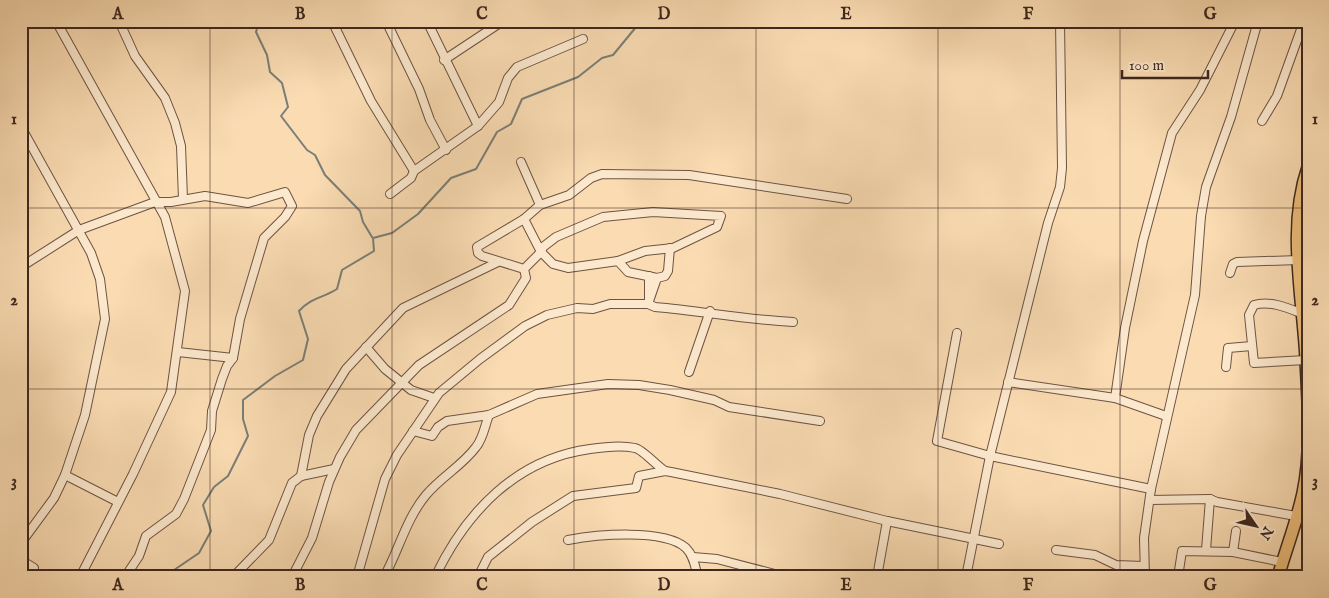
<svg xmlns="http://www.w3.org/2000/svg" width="1329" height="598" font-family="'IM FELL English',serif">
<rect width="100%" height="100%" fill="#fadbb2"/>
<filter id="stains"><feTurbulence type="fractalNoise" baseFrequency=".004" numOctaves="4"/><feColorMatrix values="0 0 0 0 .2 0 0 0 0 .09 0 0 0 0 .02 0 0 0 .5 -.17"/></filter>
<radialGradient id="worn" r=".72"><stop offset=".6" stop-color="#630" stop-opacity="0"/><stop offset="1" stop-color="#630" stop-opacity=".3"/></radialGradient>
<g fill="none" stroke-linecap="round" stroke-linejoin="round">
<g stroke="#797f78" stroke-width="2">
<path d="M259,21L256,32L267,55L270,72L282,83L288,107L281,116L307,150L315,155L325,175L360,211L363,222L372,237"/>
<path d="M170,577L174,570L199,553L211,531L203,505L214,487L228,476L248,436L243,419V400L275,376L303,360L308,339L299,311C310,298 323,298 337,289L342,270L374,251L373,238L392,233L418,214L451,178L476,169L497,132L511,124L522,99L578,77L602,58L613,55L641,21"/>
</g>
<g stroke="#6d5443" stroke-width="10">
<g id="minor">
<path d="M56,21L165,217L185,291L171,392L133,474L80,577"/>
<path d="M119,21L135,56L165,98L175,123L181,146L183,199"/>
<path d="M332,21L371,101L414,171"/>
<path d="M386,21L419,89L430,120L446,150"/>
<path d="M427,21L478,126"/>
<path d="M444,60L503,21"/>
<path d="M1262,121L1277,96L1304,21"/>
<path d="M21,127L91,253L100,279L105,319L85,415L65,475L54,498L21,543"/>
<path d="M521,162L540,205"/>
<path d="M390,194L411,178L414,171L478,126L499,102L508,78L517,67L583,39"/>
<path d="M524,219L541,252L553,264L568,268L618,261L628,272L657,278"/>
<path d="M21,267L79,230L155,202H171L205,196L248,203L285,192L292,206L285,217L264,238L240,319L233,358L227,366L222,379L212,411L211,430L184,499L176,514L146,536L139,556L125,577"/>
<path d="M524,269L482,256L478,253L477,247L524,219L540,205L569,195L591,178L602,174L689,175L847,199"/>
<path d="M1230,273L1233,264L1237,262L1299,260"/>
<path d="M649,299V276"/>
<path d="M648,304L657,278L665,276L668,271L670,248"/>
<path d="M1303,314C1288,308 1270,300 1254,305L1249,315L1254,363L1306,360"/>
<path d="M957,333L937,441L990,456L1151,489"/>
<path d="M366,347L385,369L411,390L434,398"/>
<path d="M178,352L233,358"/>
<path d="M1226,367L1228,348L1252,346"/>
<path d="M689,372L710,311"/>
<path d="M1008,382L1115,398L1166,416"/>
<path d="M1115,398L1125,328L1143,241L1172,133L1200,90L1235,21"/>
<path d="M413,431L432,436L438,427L447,421L489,415L537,394L608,384L639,385L670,390L714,400L729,407L820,421"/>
<path d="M65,475L118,502"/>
<path d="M301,476L309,435L317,416L346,369L403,308L498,262"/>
<path d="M1150,500L1210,499L1217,502L1296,516"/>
<path d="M568,540C595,535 664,528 686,548C694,556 695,567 698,577"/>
<path d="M1056,550L1095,555L1116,565L1144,566"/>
<path d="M1206,550L1210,499"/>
<path d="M1233,552L1236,531"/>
<path d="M693,557L717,559L786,577"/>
<path d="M21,560L34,568L33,577"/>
<path d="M233,577L269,540L292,483L301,476L334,469"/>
<path d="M292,577L312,538L329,482L340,457L356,430L419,365L509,305L526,278L524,269L541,252L543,247L556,237L603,217L653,212L721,216L717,227L673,248L645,251L618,261"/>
<path d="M357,577L385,479L397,455L439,393L480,359L525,326L547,315L577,308L593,309L610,304H648L655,307C702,311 747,320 793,322"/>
<path d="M384,577C399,550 406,519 426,495C441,477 463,465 476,447C483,439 485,425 489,415"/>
<path d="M435,577C466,512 516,459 590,449C603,447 622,445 635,448C642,449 657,466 665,471"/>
<path d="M478,577L488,557L532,522L573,496L636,488L639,476L665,471L671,472L780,494L887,521L999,544"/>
<path d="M877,577L887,521"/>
<path d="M966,577L990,456L1048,223L1060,187L1062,168L1060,21"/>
<path d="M1145,577L1144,538L1151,489L1195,295L1201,216L1206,187L1231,117L1258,21"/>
<path d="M1178,577L1182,551L1233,552L1282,562"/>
<path d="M1305,577L1308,574"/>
</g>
</g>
<g stroke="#3e271e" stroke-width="14">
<path id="highway" d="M1278,577C1286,549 1297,521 1303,493C1312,450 1308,403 1306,360C1303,297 1287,228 1308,167"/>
</g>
<use href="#minor" stroke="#fce8cd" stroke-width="8"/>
<use href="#highway" stroke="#edbe79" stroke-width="11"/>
</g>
<path fill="none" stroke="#3e271e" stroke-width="1" stroke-opacity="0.55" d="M210,21V577M392,21V577M574,21V577M756,21V577M938,21V577M1120,21V577M21,208H1308M21,389H1308"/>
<rect width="1329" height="598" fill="none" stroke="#fadbb2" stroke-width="55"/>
<g transform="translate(1256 526) rotate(124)" stroke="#fce8cd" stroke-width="4" paint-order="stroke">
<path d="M0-4L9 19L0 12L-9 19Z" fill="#3e271e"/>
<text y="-8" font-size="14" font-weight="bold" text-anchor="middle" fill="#3e271e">N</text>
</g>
<path d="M1122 70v8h86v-8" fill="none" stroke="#3e271e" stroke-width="2.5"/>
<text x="1129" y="70" font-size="15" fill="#3e271e" stroke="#fce8cd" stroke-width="4" paint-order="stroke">100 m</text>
<rect x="28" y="28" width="1274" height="542" fill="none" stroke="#3e271e" stroke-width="2"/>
<g font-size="16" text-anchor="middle" font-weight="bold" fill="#3e271e">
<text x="118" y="19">A</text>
<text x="300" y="19">B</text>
<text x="482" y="19">C</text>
<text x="664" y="19">D</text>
<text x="846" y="19">E</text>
<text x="1028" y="19">F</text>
<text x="1210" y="19">G</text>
<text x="14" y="124">1</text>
<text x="1315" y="124">1</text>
<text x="14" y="305">2</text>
<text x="1315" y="305">2</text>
<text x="14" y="486">3</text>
<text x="1315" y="486">3</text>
<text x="118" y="590">A</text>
<text x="300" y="590">B</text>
<text x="482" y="590">C</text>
<text x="664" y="590">D</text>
<text x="846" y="590">E</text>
<text x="1028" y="590">F</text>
<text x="1210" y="590">G</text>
</g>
<rect width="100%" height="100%" filter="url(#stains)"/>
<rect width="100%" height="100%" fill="url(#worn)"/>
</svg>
